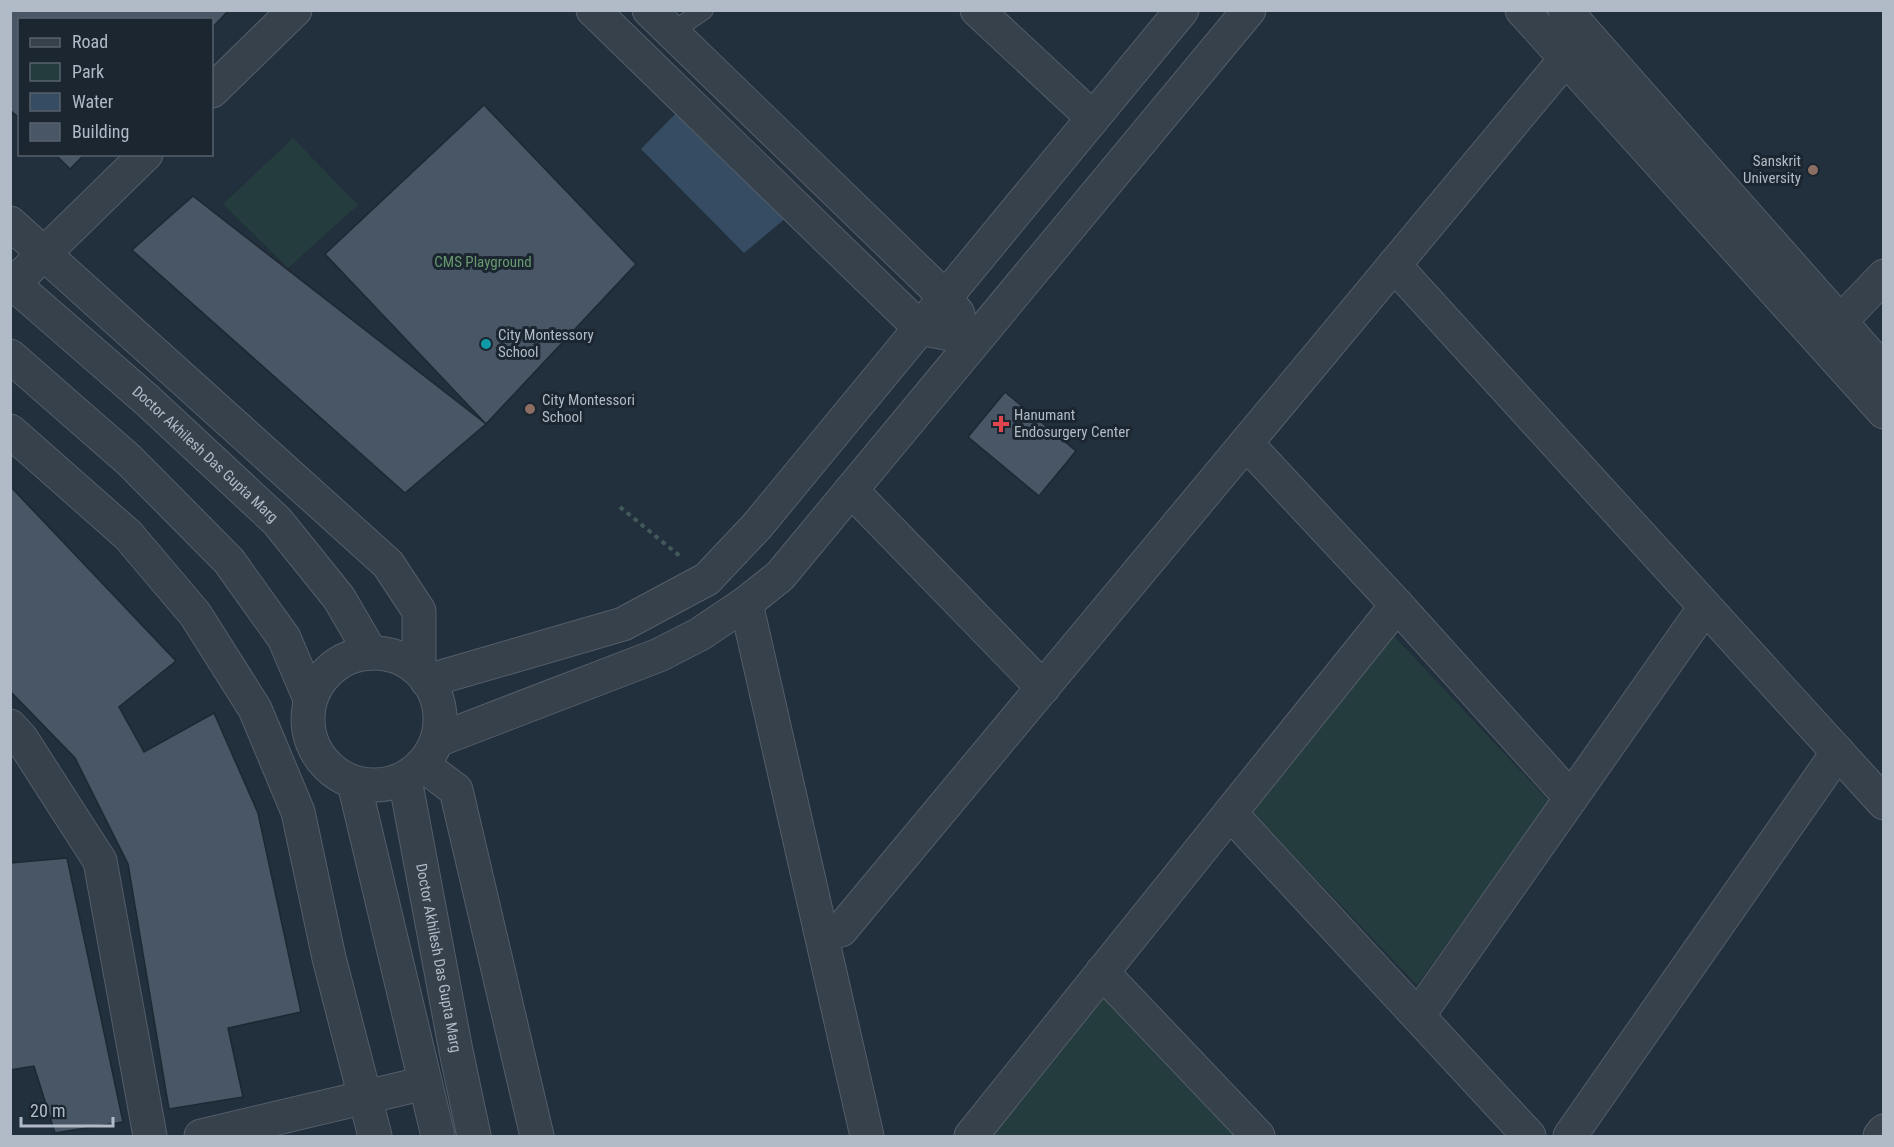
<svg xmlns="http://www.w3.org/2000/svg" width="1894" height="1147" font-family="'Roboto Condensed',sans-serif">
<rect width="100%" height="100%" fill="#222f3c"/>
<g fill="#243c3d">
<path d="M293,138L358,205L288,268L223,204Z"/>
<path d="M1394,636L1549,801L1417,985L1252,812Z"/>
<path d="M1105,995L1238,1136H993Z"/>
</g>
<path fill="#354c63" d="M678,111L787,217L744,253L641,149Z"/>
<g fill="#485665" stroke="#1d2833" stroke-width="1.5">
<path d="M10,10H229L212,28V20H20V119L10,110Z"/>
<path d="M484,105L636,264L486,424L325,254Z"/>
<path d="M55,154H85L70,169Z"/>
<path d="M193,196L486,424L405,493L132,250Z"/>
<path d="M1005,392L1076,451L1039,496L968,437Z"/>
<path d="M10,486L176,661L119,707L144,752L214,713L258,813L301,1012L228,1028L243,1097L169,1109L128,864L75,758L10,691Z"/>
<path d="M67,858L123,1122L55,1133L34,1066L10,1070V863Z"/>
</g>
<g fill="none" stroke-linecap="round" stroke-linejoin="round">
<g stroke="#545e6a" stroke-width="20">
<path id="service" d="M672,32L704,10"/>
</g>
<g stroke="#545e6a" stroke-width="35">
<g id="minor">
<path d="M977,10L1093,118"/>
<path d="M212,91L295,10"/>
<path d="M10,223L388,564L419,611V670"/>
<path d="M1394,265L1884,803"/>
<path d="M10,287L146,154"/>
<path d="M1840,322L1884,276"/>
<path d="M10,431L128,535L195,614L255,709L298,812L329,958L375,1136"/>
<path d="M1246,443L1397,605L1571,798"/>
<path d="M851,490L1043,688"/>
<path d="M746,603L867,1136"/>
<path d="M10,726L21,738L100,861L150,1136"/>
<path d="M423,765L456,790L537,1136"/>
<path d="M1230,813L1529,1136"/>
<path d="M822,934L841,930L1583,38"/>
<path d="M1102,972L1258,1136"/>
<path d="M1418,1016L1705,607"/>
<path d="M201,1136L425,1083"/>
<path d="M971,1136L1397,605"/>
<path d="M1570,1136L1838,752"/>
<path d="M1880,1136L1884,1131"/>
</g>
</g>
<g stroke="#545e6a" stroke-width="35">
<g id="tertiary">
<path d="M593,10L920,328L976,339"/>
<path d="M649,10L945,297L958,314"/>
<path d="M1522,10L1884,412"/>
<path d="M1565,10L1884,371"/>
<path id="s1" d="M10,281L147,400L277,521L339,598L371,653"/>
<path d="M10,356L129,460L229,561L284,638L310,699"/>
<circle cx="374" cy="719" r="66"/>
<path d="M427,681L623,624L707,579L757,526L1182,10"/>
<path d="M438,740L659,655L700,634L746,603L780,576L1249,10"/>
<path id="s2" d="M405,779L456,1051L474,1136"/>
<path d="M354,783L438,1136"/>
</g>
</g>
<path stroke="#42595a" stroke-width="4" stroke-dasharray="4.5 4.5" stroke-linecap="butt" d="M620,507L681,557"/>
<use href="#service" stroke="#36414c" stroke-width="18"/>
<use href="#minor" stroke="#36414c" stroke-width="33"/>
<use href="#tertiary" stroke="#36414c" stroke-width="33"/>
</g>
<g fill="#8d6e63" stroke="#1b2631" stroke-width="2">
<circle cx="1813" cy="170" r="6"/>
<circle cx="530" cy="409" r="6"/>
</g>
<circle fill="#0f9aa8" stroke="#1b2631" stroke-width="2" cx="486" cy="344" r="6"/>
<path fill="#e0444e" stroke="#1b2631" stroke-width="2" d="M998 415h6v6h6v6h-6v6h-6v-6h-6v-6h6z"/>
<g text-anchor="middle" stroke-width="6" stroke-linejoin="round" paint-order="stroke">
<g font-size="15" fill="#b1bbc7" stroke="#1b2631" text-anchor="start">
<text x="1801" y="166" text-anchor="end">Sanskrit<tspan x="1801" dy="17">University</tspan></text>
<text x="498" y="340">City Montessory<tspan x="498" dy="17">School</tspan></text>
<text x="542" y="405">City Montessori<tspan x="542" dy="17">School</tspan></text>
<text x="1014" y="420">Hanumant<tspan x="1014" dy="17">Endosurgery Center</tspan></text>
</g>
<g font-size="15" fill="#68996f" stroke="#1b2631">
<text x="483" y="267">CMS Playground</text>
</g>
<g font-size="15" fill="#b1bbc7" stroke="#1b2631">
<text dy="5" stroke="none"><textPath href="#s1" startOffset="261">Doctor Akhilesh Das Gupta Marg</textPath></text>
<text dy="5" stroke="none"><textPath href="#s2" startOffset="182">Doctor Akhilesh Das Gupta Marg</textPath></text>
</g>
</g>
<rect width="1894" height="1147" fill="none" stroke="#b1bbc7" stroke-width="24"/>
<rect x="18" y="18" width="195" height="138" fill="#1b2631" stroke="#57626d" stroke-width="1.5"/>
<rect x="30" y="38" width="30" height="9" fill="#36414c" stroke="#57626d" stroke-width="1.5"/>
<text x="72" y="48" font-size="18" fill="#b1bbc7">Road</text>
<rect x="30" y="63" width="30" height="18" fill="#243c3d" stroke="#57626d" stroke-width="1.5"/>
<text x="72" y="78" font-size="18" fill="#b1bbc7">Park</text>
<rect x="30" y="93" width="30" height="18" fill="#354c63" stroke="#57626d" stroke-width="1.5"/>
<text x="72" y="108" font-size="18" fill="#b1bbc7">Water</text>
<rect x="30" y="123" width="30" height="18" fill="#485665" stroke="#57626d" stroke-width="1.5"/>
<text x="72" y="138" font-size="18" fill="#b1bbc7">Building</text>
<path d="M21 1117v9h92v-9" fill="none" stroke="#b1bbc7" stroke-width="3"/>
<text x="30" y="1117" font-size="18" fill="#b1bbc7" stroke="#1b2631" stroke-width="4.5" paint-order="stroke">20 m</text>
</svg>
